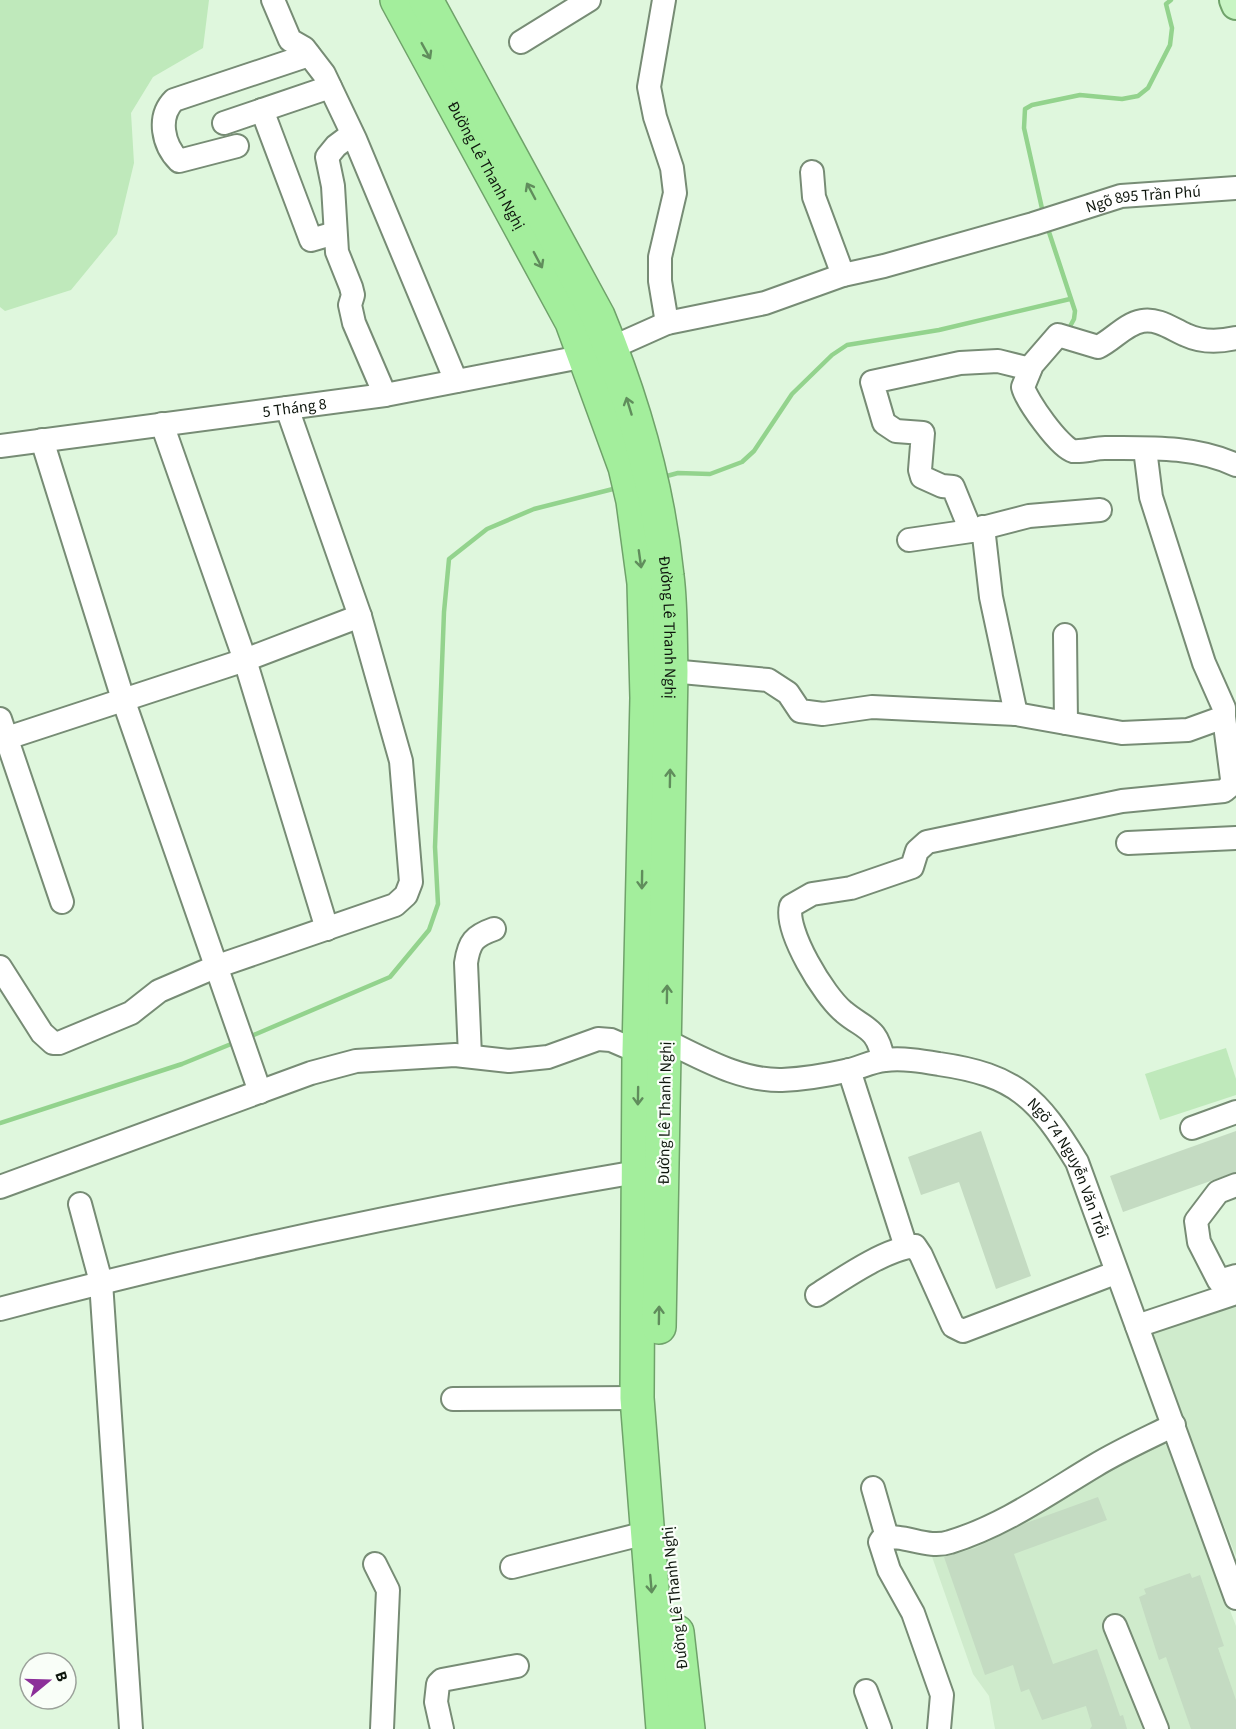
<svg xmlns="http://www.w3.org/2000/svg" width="1236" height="1729" font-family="'Source Sans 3',sans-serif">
<rect width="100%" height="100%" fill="#dff7dd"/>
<g fill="#cfebcc">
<path d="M1236,1299V1556L1147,1332Z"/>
<path d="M1158,1442L1167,1445L1236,1626V1729H995L989,1696L973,1674L930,1551Z"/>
</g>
<g fill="#bfe9bb">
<path d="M0,0H209L203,48L153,77L131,113L134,163L117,234L71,290L5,311L0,307Z"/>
<path d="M1226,1048L1236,1079V1095L1160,1120L1145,1074Z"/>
</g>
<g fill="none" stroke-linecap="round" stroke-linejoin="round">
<g stroke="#93d38d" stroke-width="4.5">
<path d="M1043,213L1024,128L1025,109L1032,105L1080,95L1122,99L1138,96L1148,88L1170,45L1172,28L1166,4L1171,0"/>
<path d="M1047,226L1075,311L1074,319L1067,332"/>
<path d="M663,477L678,473L710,474L742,462L754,451L792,394L832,355L847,345L939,330L1070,299"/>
<path d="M249,1037L390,977L429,930L438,904L435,847L444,612L449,559L487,529L534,509L617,488"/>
<path d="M0,1123L182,1064L236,1042"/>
</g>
</g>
<g fill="#c4dbc2">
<path d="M981,1131L1031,1276L996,1289L959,1182L921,1195L908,1157Z"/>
<path d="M1236,1131V1172L1123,1212L1110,1176Z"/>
<path d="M1098,1497L1107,1520L1014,1554L1053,1664L1097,1649L1120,1716L1123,1715L1127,1729H1090L1092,1726L1086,1706L1042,1720L1029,1689L1021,1692L1013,1665L985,1675L944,1557L975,1548L1026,1523Z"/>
<path d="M1190,1573L1192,1578L1200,1575L1224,1646L1218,1648L1236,1700V1729H1191L1166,1657L1159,1660L1139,1597L1146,1594L1144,1589Z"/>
</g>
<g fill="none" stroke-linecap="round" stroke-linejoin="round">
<g stroke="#778c75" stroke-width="26">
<g id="minor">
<path d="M273,0L290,40L304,48L324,74L355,139L456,381"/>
<path d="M664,0L649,87L655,117L672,168L675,193L660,257V281L667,323"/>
<path d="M521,42L589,0"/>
<path d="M262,110L311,240L335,233"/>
<path d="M224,123L330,87"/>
<path d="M352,134L336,146L327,157L333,186L337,252L351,287L353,295L350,305L354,323L385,395"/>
<path d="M237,146L179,161C163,145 157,117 174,100L309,55"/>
<path d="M812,172L814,197L843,275"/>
<path d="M1236,338C1219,342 1201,342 1186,335C1172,329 1158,318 1142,321C1125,324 1113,340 1098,347L1058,335L1032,365L1023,387C1026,400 1060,448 1073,451C1083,452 1095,448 1105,448C1150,448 1195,446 1236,465"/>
<path id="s1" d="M611,348L667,323L765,303L843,275L884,266L1033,224L1121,196L1236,188"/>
<path d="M162,424L245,660L327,929"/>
<path d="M42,440L123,699L260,1092"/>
<path id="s2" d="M0,446L385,395L586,356"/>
<path d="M983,527L991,597L1016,714"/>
<path d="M971,531L953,487L942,486L922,477L920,470L923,433L896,431L884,423L872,382L960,363L998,361L1030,369"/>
<path d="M909,540L971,531L1029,516L1100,510"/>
<path d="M1065,635L1066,723"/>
<path d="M671,671L768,680L788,693L800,711L823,714L872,707L1016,714L1122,733L1188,730L1224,717V708L1204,663L1151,497L1145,449"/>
<path d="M0,719L62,902"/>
<path d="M7,738L245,660L360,616"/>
<path d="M1128,843L1236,838"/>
<path d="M0,967L42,1033L53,1043H59L131,1013L159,991L215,967L395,905L406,895L411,882L401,761L360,616L287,408"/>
<path id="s3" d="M666,1041C702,1058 740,1081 782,1080C804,1079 828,1075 850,1070C861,1067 873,1061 885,1060C903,1058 921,1061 939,1064C1016,1075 1038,1098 1077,1162L1236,1598"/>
<path d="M470,1056L466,963C469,942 474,936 494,929"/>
<path d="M883,1060C878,1027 864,1029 844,1012C824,996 784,930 791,906L812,894L851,888L912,867L917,851L927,842L1122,801L1224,791L1231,785L1232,779L1224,717"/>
<path d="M849,1070L906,1247"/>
<path d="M1192,1128L1236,1112"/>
<path d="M1236,1185L1218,1192L1196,1221L1199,1242L1219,1281L1236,1276"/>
<path d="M0,1187L311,1073L356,1061L455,1055L509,1061L548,1057L598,1039L611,1040L639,1052"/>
<path d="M80,1204L101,1282L131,1729"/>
<path d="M817,1295C842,1279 885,1249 915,1246L921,1255L953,1326L963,1331L1115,1273"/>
<path d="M0,1309C210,1253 423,1208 637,1172"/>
<path d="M1137,1326L1236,1293"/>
<path d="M453,1399L637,1398"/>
<path d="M873,1488L887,1537"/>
<path d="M375,1564L388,1590L382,1729"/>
<path d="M512,1567L646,1533"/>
<path d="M1115,1626L1157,1729"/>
<path d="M866,1691L880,1729"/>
<path d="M442,1729L436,1702L438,1684L442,1680L517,1666"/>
<path d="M939,1729L942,1695L913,1613L889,1570L880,1542L882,1539C903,1532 926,1550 950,1542C1003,1526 1049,1493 1096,1465C1121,1450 1148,1438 1174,1425"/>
</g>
</g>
<g stroke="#6fa26a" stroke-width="32">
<path id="major" d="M1234,0L1236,5"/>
</g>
<g stroke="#6fa26a" stroke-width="36">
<g id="highway">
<path id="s4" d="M397,0L572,322L625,467L633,501L644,583L647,698L639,1052L637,1398L663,1729"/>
<path id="s5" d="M426,0L598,316C632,398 658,487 667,576C671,607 670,640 671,671L659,1327"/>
<path d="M677,1632L688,1729"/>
</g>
</g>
<use href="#minor" stroke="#fff" stroke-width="22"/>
<use href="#major" stroke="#c8f5c4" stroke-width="28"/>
<use href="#highway" stroke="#a3ee9c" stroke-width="33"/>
</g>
<defs><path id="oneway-shaft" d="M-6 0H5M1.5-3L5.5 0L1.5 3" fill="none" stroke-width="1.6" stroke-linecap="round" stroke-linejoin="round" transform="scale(1.5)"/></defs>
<g stroke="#608d5c">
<use href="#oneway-shaft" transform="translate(426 51) rotate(61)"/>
<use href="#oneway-shaft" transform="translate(531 191) rotate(-118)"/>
<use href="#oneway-shaft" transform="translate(538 260) rotate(62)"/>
<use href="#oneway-shaft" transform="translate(629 406) rotate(-107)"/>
<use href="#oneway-shaft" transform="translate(640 559) rotate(82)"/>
<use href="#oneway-shaft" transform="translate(670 778) rotate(-89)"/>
<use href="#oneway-shaft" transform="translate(642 880) rotate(91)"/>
<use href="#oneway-shaft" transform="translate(667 994) rotate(-89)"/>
<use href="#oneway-shaft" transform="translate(638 1096) rotate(91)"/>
<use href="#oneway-shaft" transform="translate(659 1315) rotate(-89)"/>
<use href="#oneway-shaft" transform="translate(651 1584) rotate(85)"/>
</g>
<g text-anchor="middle" stroke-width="4.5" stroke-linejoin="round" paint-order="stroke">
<g font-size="16" fill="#0e160d" stroke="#f9fef8">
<text dy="6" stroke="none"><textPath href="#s4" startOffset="188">Đường Lê Thanh Nghị</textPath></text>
<text dy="6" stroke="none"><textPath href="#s1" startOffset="555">Ngõ 895 Trần Phú</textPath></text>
<text dy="6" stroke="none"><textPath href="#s2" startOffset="297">5 Tháng 8</textPath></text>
<text dy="6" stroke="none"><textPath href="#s5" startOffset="681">Đường Lê Thanh Nghị</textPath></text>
<text transform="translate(664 1113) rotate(-89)" y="6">Đường Lê Thanh Nghị</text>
<text dy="6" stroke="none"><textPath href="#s3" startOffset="462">Ngõ 74 Nguyễn Văn Trỗi</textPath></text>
<text transform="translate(674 1598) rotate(-96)" y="6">Đường Lê Thanh Nghị</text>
</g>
</g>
<g transform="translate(48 1681) rotate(71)"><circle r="28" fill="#f9fef8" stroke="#9ba19a" stroke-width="1.5"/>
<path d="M0-4.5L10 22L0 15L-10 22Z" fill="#8c2f99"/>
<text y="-9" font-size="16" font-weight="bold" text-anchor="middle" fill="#0e160d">B</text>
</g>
</svg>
